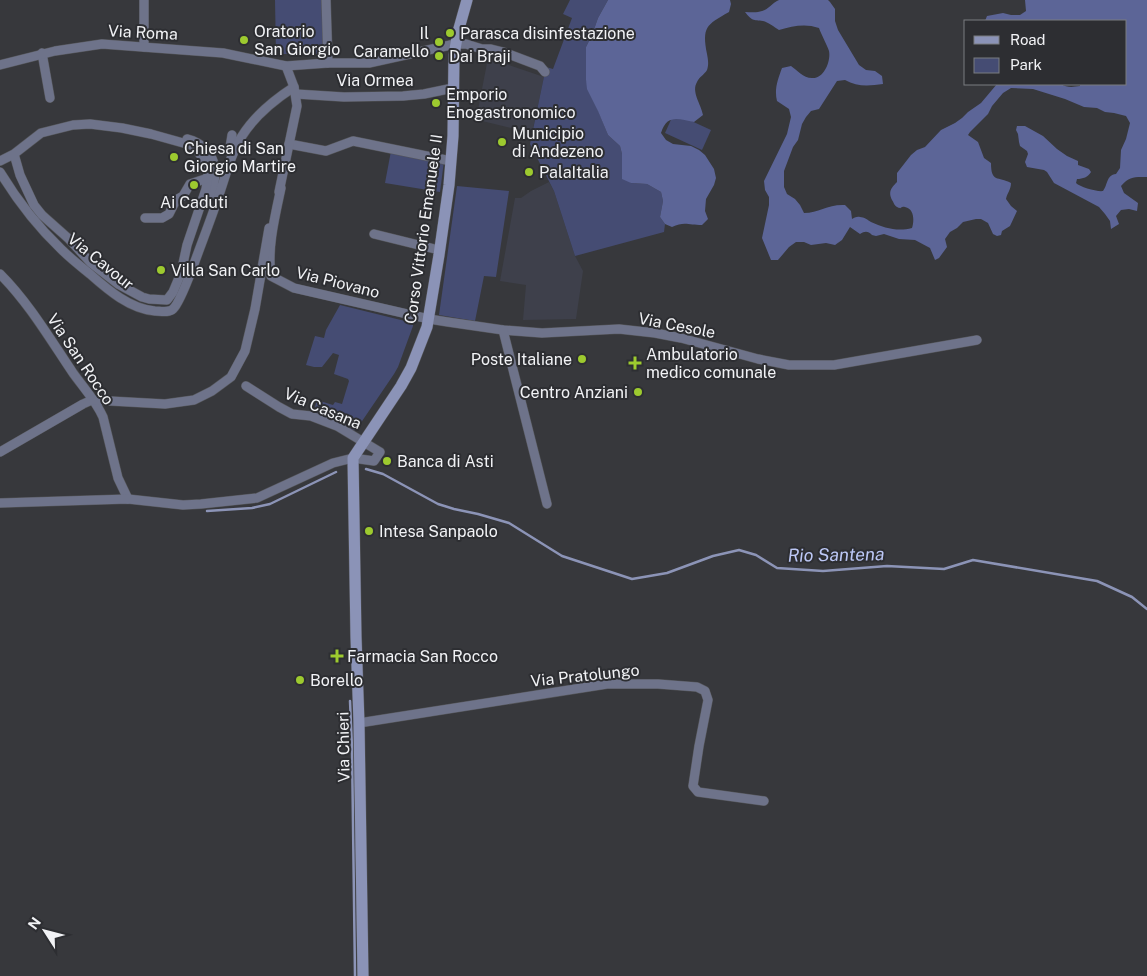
<svg xmlns="http://www.w3.org/2000/svg" width="1147" height="976" font-family="'Public Sans',sans-serif">
<rect width="100%" height="100%" fill="#37383c"/>
<g fill="#3e404b">
<path d="M488,58L544,77L532,133L478,120L477,115Z"/>
<path d="M549,182L554,191L575,256L583,271L576,319L523,320L526,285L500,281L515,198H521L531,191Z"/>
</g>
<g fill="#454c73">
<path d="M275,0H323L324,54H276Z"/>
<path d="M570,0H608L598,18L592,35L586,47V80L608,135L620,146L622,154V171L631,183L647,184L661,192L663,201L660,217L665,224L664,232L575,256L554,191L530,144L546,67L553,69L572,18L563,14Z"/>
<path d="M674,113L711,130L702,150L665,133Z"/>
<path d="M391,151L444,161L440,192L385,183Z"/>
<path d="M457,186L509,191L496,277L484,276L475,321L439,315Z"/>
<path d="M340,305L413,323V326L398,367L394,374L356,430L350,431L313,414L317,400L333,405L335,402L342,404L349,381L348,379L334,374L339,355L333,353L322,367H314L306,365L315,336L324,338L326,330Z"/>
</g>
<g fill="#5c6597">
<path d="M608,0H730L731,4L729,12C706,25 702,27 707,54C708,59 709,65 707,70C705,74 699,77 697,82C691,92 701,104 703,115L694,122C678,119 667,114 661,133L666,140L673,144L691,146L699,150L705,155L714,169L716,178L714,185L706,199L705,211L708,219L702,225C689,225 684,221 672,227L665,224L660,217L663,201L661,192L647,184L631,183L622,179V154L620,146L608,135L598,111L587,89L586,80V47L592,35L598,18Z"/>
<path d="M779,0H828L830,2L835,9V21L838,30L859,65L866,70L875,71L882,76L883,84C869,86 857,87 845,80L837,81L819,109L811,111L806,117L802,124L798,140L793,147L784,171V187L787,194L795,199L800,205L804,213C819,213 828,204 845,205L851,211L852,219C854,218 857,216 860,217C864,217 868,220 871,222C884,228 898,232 912,228C914,222 915,209 905,207C899,206 903,210 897,207C894,205 894,203 892,200C888,192 891,188 897,182V173L911,155L917,150L925,147L941,130L955,123L962,118L968,112L981,103L997,84H1061C1067,88 1073,87 1080,86V84H1126V21H985L987,16L1003,13L1011,15H1020L1026,11L1025,0H1147V177C1134,177 1130,176 1121,186L1124,193L1138,203L1137,211L1129,209L1121,210L1116,216L1119,224L1111,229L1110,221L1105,214L1099,207L1054,183L1047,172L1044,170L1027,167L1025,162L1028,154L1027,151L1020,146L1019,142L1018,134L1016,130L1017,126H1025L1043,136L1057,149L1067,156L1078,161V165L1089,169L1091,172C1088,177 1083,179 1077,179L1076,183C1080,187 1097,192 1103,191C1108,185 1106,175 1116,174L1120,168L1121,150L1126,139L1130,123L1126,116L1114,113L1105,112L1097,108L1084,107L1065,99L1033,89L1011,88L1003,93L992,106L988,114L970,132L968,135L978,142L984,158L991,163C991,183 998,176 1011,183C1011,190 1007,193 1006,199L1011,206L1017,211L1010,226L1002,231L1001,235L997,236L993,234L988,223L981,219H976L963,222L957,228L950,232L945,239L947,247L939,258L935,260L930,248L915,240L899,239L884,234L876,236L872,235C868,231 865,231 860,234L850,227L842,240L835,245L826,243L811,245L804,242H796L789,247L778,260H771L762,238L769,205V197L765,190L764,181L787,134L791,117L789,109L777,101C774,89 778,79 782,68L791,66C797,70 803,78 812,78C824,79 831,61 829,51C827,45 821,34 819,28C805,23 793,26 779,30C774,27 768,22 763,21C753,20 752,21 745,12C750,12 757,13 762,11C768,10 772,3 779,0Z"/>
</g>
<g fill="none" stroke-linecap="round" stroke-linejoin="round">
<g stroke="#8c94b7" stroke-width="2.5">
<path d="M366,469L383,474L438,504L454,509L478,514L509,523L562,556L632,579L667,573L713,556L739,550L756,555L777,568L823,571L887,566L944,569L973,560L1097,581L1132,597L1147,609"/>
<path d="M207,511L252,508L270,504L336,472"/>
<path d="M350,701L352,748L355,976"/>
</g>
<g stroke="#55565a" stroke-width="10">
<g id="street">
<path d="M326,0L328,63"/>
<path d="M144,47V0"/>
<path d="M42,53L50,98"/>
<path d="M0,65L55,51L102,44L223,53L286,66L328,63H369L455,44H466L482,49H491L503,52L540,66L545,72"/>
<path d="M296,94L344,97L403,96L424,94L453,88"/>
<path d="M187,139C196,141 201,144 207,151C223,169 210,186 212,206"/>
<path d="M289,144L326,151L353,141L451,161"/>
<path d="M231,154L230,148L232,135"/>
<path d="M0,161L14,154L41,133L73,125L90,124L122,128L151,134L194,146L209,167L206,189L187,245L181,273L173,292L167,300L149,299L142,297L118,284L91,263L69,239L42,215L34,205L20,175L14,154"/>
<path d="M0,172C17,200 37,226 61,249C70,258 80,266 90,274C108,290 130,309 155,311C160,311 169,313 173,309C180,303 190,274 194,264C203,239 213,214 221,189C227,171 232,151 242,136C255,115 274,100 294,87"/>
<path d="M281,188C275,216 267,248 271,276L294,288L429,319L448,322L503,330L542,333L619,329L655,333L681,338L758,359L789,365H834L977,340"/>
<path d="M279,192L297,106L294,87L286,66"/>
<path d="M145,218H162L169,214L176,200L183,196L190,184L208,178"/>
<path d="M374,234L439,250"/>
<path d="M0,274C29,303 50,339 73,373C83,387 96,401 103,417L118,478L128,499"/>
<path d="M503,330L547,504"/>
<path d="M0,452L83,404L92,400L165,404L194,400L212,391L231,377L245,351L255,309L269,228"/>
<path d="M0,503L128,499L183,505L201,504L257,498L333,463L353,458L374,461L380,452L337,426L311,416L292,414L279,407L246,386"/>
<path d="M359,723L607,684H658L697,687L705,691L708,700L699,746L693,786L698,792L764,801"/>
</g>
</g>
<g stroke="#55565a" stroke-width="12">
<path id="secondary" d="M363,976L359,723L356,637L353,458L401,386L411,368L427,327L439,255L449,185L453,136L454,55L458,32L467,0"/>
</g>
<use href="#street" stroke="#6e738a" stroke-width="9"/>
<use href="#secondary" stroke="#8b93b7" stroke-width="11"/>
</g>
<g fill="#9dca2f" stroke="#2d2e32" stroke-width="2">
<circle cx="450" cy="33" r="5"/>
<circle cx="244" cy="40" r="5"/>
<circle cx="439" cy="42" r="5"/>
<circle cx="439" cy="56" r="5"/>
<circle cx="436" cy="103" r="5"/>
<circle cx="502" cy="142" r="5"/>
<circle cx="174" cy="157" r="5"/>
<circle cx="529" cy="172" r="5"/>
<circle cx="194" cy="185" r="5"/>
<circle cx="161" cy="270" r="5"/>
<circle cx="582" cy="359" r="5"/>
<path d="M632.5 355.5h5v5h5v5h-5v5h-5v-5h-5v-5h5z"/>
<circle cx="638" cy="392" r="5"/>
<circle cx="387" cy="461" r="5"/>
<circle cx="369" cy="531" r="5"/>
<path d="M334.5 648.5h5v5h5v5h-5v5h-5v-5h-5v-5h5z"/>
<circle cx="300" cy="680" r="5"/>
</g>
<g text-anchor="middle" stroke-width="4" stroke-linejoin="round" paint-order="stroke">
<g font-size="16" fill="#f1f2f5" stroke="#2d2e32" text-anchor="start">
<text x="254" y="37">Oratorio<tspan x="254" dy="18">San Giorgio</tspan></text>
<text x="429" y="39" text-anchor="end">Il<tspan x="429" dy="18">Caramello</tspan></text>
<text x="460" y="39">Parasca disinfestazione</text>
<text x="449" y="62">Dai Braji</text>
<text x="446" y="100">Emporio<tspan x="446" dy="18">Enogastronomico</tspan></text>
<text x="512" y="139">Municipio<tspan x="512" dy="18">di Andezeno</tspan></text>
<text x="184" y="154">Chiesa di San<tspan x="184" dy="18">Giorgio Martire</tspan></text>
<text x="539" y="178">PalaItalia</text>
<text x="194" y="208" text-anchor="middle">Ai Caduti</text>
<text x="171" y="276">Villa San Carlo</text>
<text x="646" y="360">Ambulatorio<tspan x="646" dy="18">medico comunale</tspan></text>
<text x="572" y="365" text-anchor="end">Poste Italiane</text>
<text x="628" y="398" text-anchor="end">Centro Anziani</text>
<text x="397" y="467">Banca di Asti</text>
<text x="379" y="537">Intesa Sanpaolo</text>
<text x="347" y="662">Farmacia San Rocco</text>
<text x="310" y="686">Borello</text>
</g>
<g font-size="16" fill="#f1f2f5" stroke="#2d2e32">
<text transform="translate(143 32) rotate(3)" y="6">Via Roma</text>
<text x="375" y="86">Via Ormea</text>
<text transform="translate(423 229) rotate(-82)" y="6">Corso Vittorio Emanuele II</text>
<text transform="translate(101 261) rotate(39)" y="6">Via Cavour</text>
<text transform="translate(338 282) rotate(14)" y="6">Via Piovano</text>
<text transform="translate(677 325) rotate(11)" y="6">Via Cesole</text>
<text transform="translate(81 359) rotate(56)" y="6">Via San Rocco</text>
<text transform="translate(323 408) rotate(23)" y="6">Via Casana</text>
<text transform="translate(585 675) rotate(-6)" y="6">Via Pratolungo</text>
<text transform="translate(343 747) rotate(-91)" y="6">Via Chieri</text>
</g>
<g font-size="18" font-style="italic" fill="#bcc7f5" stroke="#2d2e32">
<text transform="translate(836 555) rotate(-1)" y="6">Rio Santena</text>
</g>
</g>
<rect x="964" y="20" width="162" height="65" fill="#2d2e32" stroke="#7b7c80"/>
<rect x="974" y="36" width="25" height="8" fill="#8b93b7" stroke="#7b7c80"/>
<text x="1010" y="45" font-size="15" fill="#f1f2f5">Road</text>
<rect x="974" y="58" width="25" height="15" fill="#454c73" stroke="#7b7c80"/>
<text x="1010" y="70" font-size="15" fill="#f1f2f5">Park</text>
<g transform="translate(45 931) rotate(306)" stroke="#2d2e32" stroke-width="4" paint-order="stroke">
<path d="M0-4L9 19L0 12L-9 19Z" fill="#f1f2f5"/>
<text y="-8" font-size="14" font-weight="bold" text-anchor="middle" fill="#f1f2f5">N</text>
</g>
</svg>
